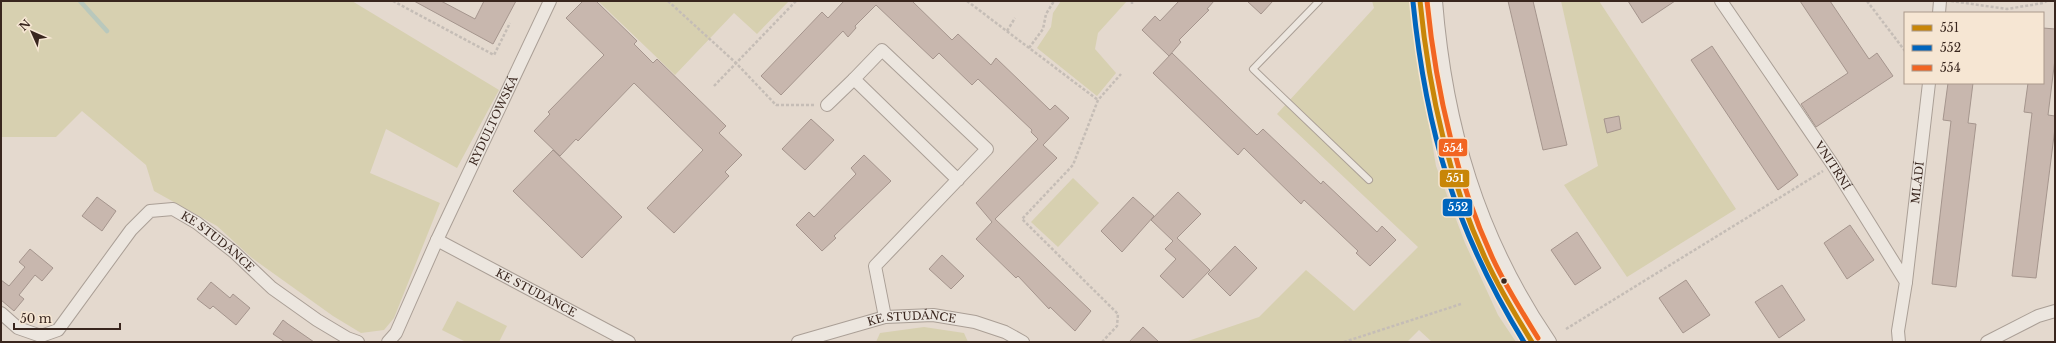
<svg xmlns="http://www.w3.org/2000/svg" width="2056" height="343" font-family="'Libre Baskerville',serif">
<rect width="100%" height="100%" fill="#e4d9ce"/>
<g fill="#d7d0b0">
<path d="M1,1H352L499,90L457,168L386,129L370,173L440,203L394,318L384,330L361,333L333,316L252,258L217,226L154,191L146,165L82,111L56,137H1Z"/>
<path d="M598,1H789L757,34L734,13L675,75Z"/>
<path d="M1061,1H1127L1098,33L1095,49L1116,73L1097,96L1037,48L1051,27L1053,13Z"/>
<path d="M1372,1H1412L1417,52L1436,166L1465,243L1498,315L1516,342H1432L1419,330L1407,342H1185L1259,317L1306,270L1354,311L1418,247L1277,114L1374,8Z"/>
<path d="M1561,1H1599L1736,209L1627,277L1564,185L1598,166Z"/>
<path d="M1073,178L1099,203L1058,247L1031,222Z"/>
<path d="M457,301L507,326L499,342H466L442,330Z"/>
<path d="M924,327L964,333L968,342H876L880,333Z"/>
</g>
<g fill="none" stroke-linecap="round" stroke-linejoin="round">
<path stroke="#b9c8bc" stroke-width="4.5" d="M80,1L107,31"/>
</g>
<g fill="#c8b7ae" stroke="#a5958d">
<path d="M414,1H441L475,19L484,1H516L493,44Z"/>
<path d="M583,1H596L637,41L634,44L653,63L657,59L726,126L719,133L742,155L725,172L729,176L674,233L647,208L703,150L634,83L578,141L576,139L560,156L534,131L550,114L548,112L604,55L566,18Z"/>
<path d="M844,1H912L952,40L958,34L991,65L996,58L1050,110L1055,105L1069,118L1043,145L1057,158L995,219L1091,311L1075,331L1050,307L1049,309L1018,276L1016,278L976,239L992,222L976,203L1038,139L1031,132L1032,130L978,79L972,85L939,53L933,59L876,5L855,26L856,28L848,37L843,31L781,95L761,76L822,12L828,18Z"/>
<path d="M1179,1H1214L1207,9L1209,10L1179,40L1181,42L1169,56L1142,30L1155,16L1160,21Z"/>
<path d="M1247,1H1273L1261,14Z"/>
<path d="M1508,1H1533L1567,145L1543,150Z"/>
<path d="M1628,1H1675L1642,23Z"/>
<path d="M1800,1H1830L1869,59L1877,53L1893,76L1816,127L1801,104L1848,73Z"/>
<path d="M2043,28L2055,29V59L2048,115L2055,116V128L2036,278L2012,276L2032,113L2024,112L2028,83H2043Z"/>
<path d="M1712,46L1798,175L1778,190L1691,60Z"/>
<path d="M1172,53L1257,135L1263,129L1321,184L1323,181L1377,232L1382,226L1396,240L1370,266L1356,253L1358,251L1304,200L1301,204L1244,148L1238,155L1153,73Z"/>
<path d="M1948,83H1973L1968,123L1976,124L1956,287L1932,284L1951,121L1943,120Z"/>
<path d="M1619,116L1621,129L1607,133L1604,119Z"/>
<path d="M811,119L834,140L805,170L782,149Z"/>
<path d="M553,150L622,217L582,258L513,191Z"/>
<path d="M864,155L891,181L834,236L836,238L822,251L796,225L809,212L814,217L856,174L851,168Z"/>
<path d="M1178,192L1201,214L1177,238L1210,270L1183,298L1160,276L1176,259L1165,249L1173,241L1151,220Z"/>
<path d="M97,197L116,211L102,231L82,216Z"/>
<path d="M1133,197L1154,216L1122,252L1101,231Z"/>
<path d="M1850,225L1874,260L1847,279L1824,243Z"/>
<path d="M1577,232L1601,268L1575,285L1551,250Z"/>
<path d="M1235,246L1257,268L1230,296L1208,274Z"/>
<path d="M30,249L53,268L42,281L35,275L19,295L24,299L14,311L1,300V280L9,286L25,267L19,262Z"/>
<path d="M942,255L964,276L951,289L929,269Z"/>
<path d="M1686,280L1710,315L1683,333L1659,298Z"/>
<path d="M211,282L230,298L233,294L250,308L236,325L213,306L210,309L197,299Z"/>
<path d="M1782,285L1805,320L1779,338L1755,302Z"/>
<path d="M283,320L288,324L314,342H285L273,334Z"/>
<path d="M1143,327L1159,342H1129Z"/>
</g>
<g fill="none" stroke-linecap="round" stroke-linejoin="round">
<g stroke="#aa9f96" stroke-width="8">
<path id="service" d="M1319,1L1253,69L1369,180"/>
</g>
<g stroke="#aa9f96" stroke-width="14">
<g id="minor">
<path id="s1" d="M1721,1L1833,165L1906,282L1898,331L1899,342"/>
<path d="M1939,13L1940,1"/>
<path d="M827,105L854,79"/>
<path id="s2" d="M437,240L550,1"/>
<path id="s3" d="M1906,282L1929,83"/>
<path id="s4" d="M1,313L18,328L41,336L58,330L131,230L150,211L173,209L197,223L234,252L272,288L317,320L347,338L358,342"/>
<path d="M885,317L875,266L987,149L882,50L854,79L958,180"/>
<path id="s5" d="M388,342L396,333L437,240L629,342"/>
<path id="s6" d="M798,342L885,317L933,315L975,322L1005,332L1023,342"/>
<path d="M1987,342L2038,316L2055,311"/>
</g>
</g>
<g stroke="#aa9f96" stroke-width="16">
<g id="tertiary">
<path d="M1420,1C1429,123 1464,240 1532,342"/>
<path d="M1435,1C1445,126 1478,238 1549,342"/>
</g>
</g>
<g stroke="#c5bdb6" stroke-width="2.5" stroke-dasharray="3 2" stroke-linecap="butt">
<path d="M393,1L494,55L510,23"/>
<path d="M668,1L736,63L776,105H815"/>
<path d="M967,1L1098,100"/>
<path d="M1132,1V6"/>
<path d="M1867,1L1905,51"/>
<path d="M1951,1L2007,9L2043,3L2047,1"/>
<path d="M1007,31L1015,18"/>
<path d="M1029,48L1043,29L1046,14L1054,1"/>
<path d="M714,86L796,1"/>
<path d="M1566,329L1823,171"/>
<path d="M1102,342L1117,326L1118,314L1022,219L1073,165L1098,100L1121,74"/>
<path d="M1344,342L1461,304"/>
</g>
<use href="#service" stroke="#ece6df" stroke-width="6"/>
<use href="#minor" stroke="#ece6df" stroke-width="12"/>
<use href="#tertiary" stroke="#ece6df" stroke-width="14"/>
<g stroke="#f6e6d3" stroke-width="8">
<path id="bus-1" d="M1420,1C1429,92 1448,180 1487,262C1500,290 1516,316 1532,342"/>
</g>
<g stroke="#f6e6d3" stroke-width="8">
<path id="bus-2" d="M1413,2C1426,131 1455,230 1524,342"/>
</g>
<g stroke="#f6e6d3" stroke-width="8">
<path id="bus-3" d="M1427,1C1436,91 1455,177 1493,259C1506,287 1522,312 1538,338"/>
</g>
<use href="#bus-1" stroke="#c88608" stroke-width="5"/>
<use href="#bus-2" stroke="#0065bd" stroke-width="5"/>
<use href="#bus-3" stroke="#f26522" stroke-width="5"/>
</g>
<circle fill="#39261e" stroke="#f6e6d3" stroke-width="1.5" cx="1504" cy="281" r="3.5"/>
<g text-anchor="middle" stroke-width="3.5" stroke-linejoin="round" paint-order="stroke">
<g font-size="11" fill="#39261e" stroke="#f6e6d3">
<text dy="4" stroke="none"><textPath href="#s2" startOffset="132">RYDULTOWSKÁ</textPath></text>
<text dy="4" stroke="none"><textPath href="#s1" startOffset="199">VNITŘNÍ</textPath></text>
<text dy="4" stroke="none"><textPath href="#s3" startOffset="100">MLÁDÍ</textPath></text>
<text dy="4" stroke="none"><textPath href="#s4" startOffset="294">KE STUDÁNCE</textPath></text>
<text dy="4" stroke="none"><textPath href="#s5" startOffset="226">KE STUDÁNCE</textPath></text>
<text dy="4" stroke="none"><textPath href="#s6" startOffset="117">KE STUDÁNCE</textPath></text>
</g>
</g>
<g stroke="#f6e6d3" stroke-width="1.5">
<rect x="1438" y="138" width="30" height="19" rx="4" fill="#f26522"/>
<rect x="1439" y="169" width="31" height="19" rx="4" fill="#c88608"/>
<rect x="1442" y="198" width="31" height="19" rx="4" fill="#0065bd"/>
</g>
<g font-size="11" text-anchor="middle" font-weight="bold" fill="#fff">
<text x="1453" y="152">554</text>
<text x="1455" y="182">551</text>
<text x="1458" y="211">552</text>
</g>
<rect width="2056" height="343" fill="none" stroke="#39261e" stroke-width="4"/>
<rect x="1904" y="12" width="140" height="72" fill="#f6e6d3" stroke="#aa998b"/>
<rect x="1912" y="25" width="20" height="6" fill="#c88608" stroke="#aa998b"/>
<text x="1940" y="32" font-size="12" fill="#39261e">551</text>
<rect x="1912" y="45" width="20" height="6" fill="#0065bd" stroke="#aa998b"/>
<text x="1940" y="52" font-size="12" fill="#39261e">552</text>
<rect x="1912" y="65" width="20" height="6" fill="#f26522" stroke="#aa998b"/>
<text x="1940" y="72" font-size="12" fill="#39261e">554</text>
<g transform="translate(32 32) rotate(315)" stroke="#f6e6d3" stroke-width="3" paint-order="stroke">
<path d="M0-3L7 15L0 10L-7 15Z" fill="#39261e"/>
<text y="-6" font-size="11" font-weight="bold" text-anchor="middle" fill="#39261e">N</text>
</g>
<path d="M14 323v6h106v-6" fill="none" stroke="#39261e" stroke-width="2"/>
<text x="20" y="323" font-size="12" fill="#39261e" stroke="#f6e6d3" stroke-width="3" paint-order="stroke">50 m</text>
</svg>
